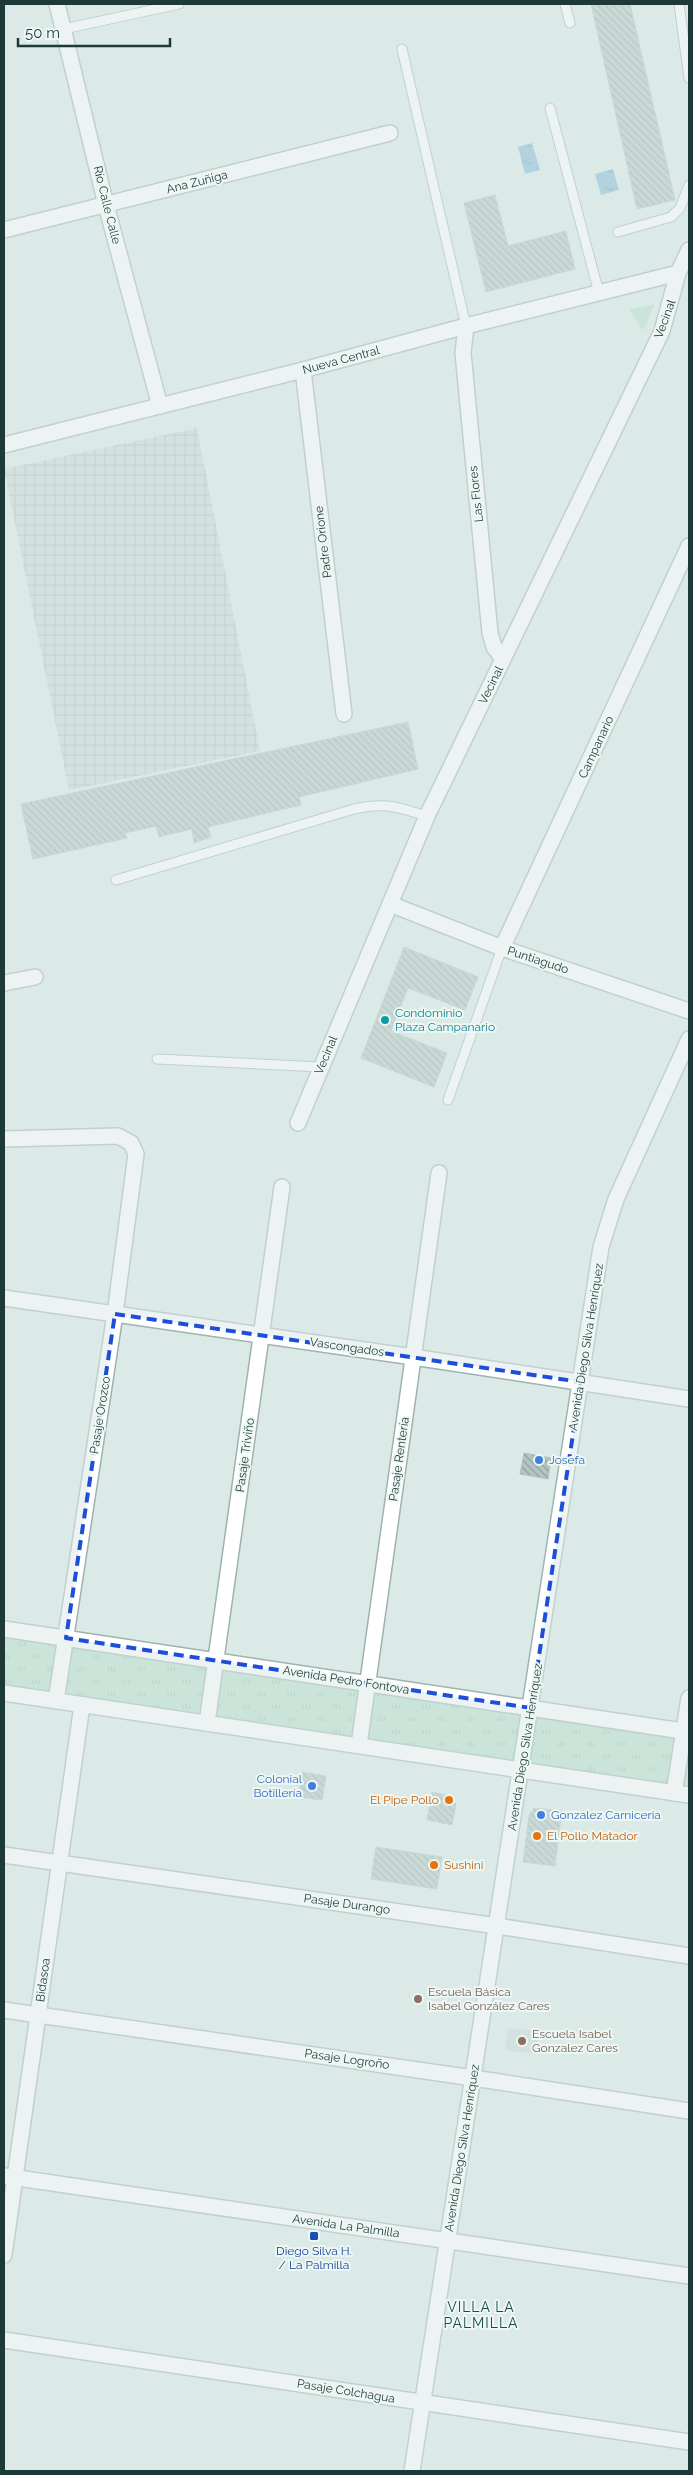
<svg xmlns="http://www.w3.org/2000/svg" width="693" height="2475" font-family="Raleway,sans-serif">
<defs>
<pattern id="industrial-grid" width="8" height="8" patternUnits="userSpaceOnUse" patternTransform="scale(1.25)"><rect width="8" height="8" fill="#cbdad6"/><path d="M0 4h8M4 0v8" fill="none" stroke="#aebcb8"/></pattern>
<pattern id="grass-tufts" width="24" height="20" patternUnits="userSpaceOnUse" patternTransform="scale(1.25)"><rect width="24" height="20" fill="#b3dec7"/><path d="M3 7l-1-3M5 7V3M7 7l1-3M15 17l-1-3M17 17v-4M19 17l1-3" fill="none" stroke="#9abfac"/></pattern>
<pattern id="water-ripples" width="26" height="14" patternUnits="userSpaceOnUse" patternTransform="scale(1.25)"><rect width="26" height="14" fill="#7fb5d5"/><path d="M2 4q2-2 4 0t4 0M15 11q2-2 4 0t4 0" fill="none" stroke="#6794ae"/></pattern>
<pattern id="building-back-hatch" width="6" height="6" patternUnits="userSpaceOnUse" patternTransform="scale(1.25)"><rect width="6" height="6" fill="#b2c5c0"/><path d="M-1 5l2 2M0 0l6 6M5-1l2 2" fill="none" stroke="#90a19d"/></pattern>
</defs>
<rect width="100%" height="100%" fill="#dceae7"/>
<path fill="#cbdad6" d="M508,2028L540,2031L537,2054L505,2050Z"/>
<path fill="url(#industrial-grid)" d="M197,428L260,751L69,790L4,469Z"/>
<g fill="url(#grass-tufts)">
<path d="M655,304L643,331L629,310Z"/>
<path d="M4,1632L689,1735V1787L4,1684Z"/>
</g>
<g fill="url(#water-ripples)">
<path d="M532,143L540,170L525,174L518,147Z"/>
<path d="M613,169L619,190L601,195L595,174Z"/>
</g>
<g fill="url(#building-back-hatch)" stroke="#afc4c0">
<path d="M591,4H630L675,200L637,209Z"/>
<path d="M495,195L508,246L566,231L575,269L486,292L464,203Z"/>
<path d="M408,722L418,769L299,797L301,805L208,827L211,837L194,843L192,829L159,837L156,826L125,833L127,838L33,859L21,804Z"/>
<path d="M404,947L478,977L465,1010L408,988L391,1031L447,1053L434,1087L361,1058Z"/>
<path d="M524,1453L551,1458L548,1479L520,1474Z"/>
<path d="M303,1772L326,1776L322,1800L298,1797Z"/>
<path d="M432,1792L451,1796L456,1805L452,1825L427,1820Z"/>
<path d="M534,1808L562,1811L555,1866L523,1862L529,1815Z"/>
<path d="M376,1847L442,1857L437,1889L371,1879Z"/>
</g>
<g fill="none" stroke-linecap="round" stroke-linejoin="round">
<g stroke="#9fb2af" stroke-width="11">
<g id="service">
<path d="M565,4L570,23"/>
<path d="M679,4L689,78"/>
<path d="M64,29L179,4"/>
<path d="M402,49L466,326"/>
<path d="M550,108L599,293"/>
<path d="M618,232L671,217L680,208L689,185"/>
<path d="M116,880L354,809C386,802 396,807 427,816"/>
<path d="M157,1059L321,1067"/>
<path d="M448,1100L502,948"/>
</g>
</g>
<g stroke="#9fb2af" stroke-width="18">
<g id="minor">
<path d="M57,4L106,205L160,406"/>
<path d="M4,230L390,133"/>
<path d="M466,326L463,353L490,633L494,647L503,659"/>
<path d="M303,370L344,714"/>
<path d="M4,445L303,370L466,326L678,273"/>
<path d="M390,904L502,948L689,1011"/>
<path d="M502,948L689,546"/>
<path d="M4,983L35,977"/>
<path d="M298,1123L427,816L662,331L678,273L689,250"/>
<path d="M4,1139L118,1136L131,1143L136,1154L115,1314L56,1701"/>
<path d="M4,1298L413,1357L689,1399"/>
<path d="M4,1629L689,1732"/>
<path d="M207,1723L282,1187"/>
<path d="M359,1745L439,1173"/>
<path d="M674,1793L689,1698"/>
<path d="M4,1855L497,1926L689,1956"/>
<path d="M4,2010L473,2078L689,2111"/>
<path d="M4,2255L82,1705"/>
<path d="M4,2340L689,2442"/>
</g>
</g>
<g stroke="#9fb2af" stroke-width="18">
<path id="tertiary" d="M4,2176L689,2276"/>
</g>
<g stroke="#9bb7b2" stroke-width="18">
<g id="secondary">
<path d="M4,1693L689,1795"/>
<path d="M412,2471L601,1247L616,1199L689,1039"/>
</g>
</g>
<use href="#service" stroke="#fff" stroke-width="9"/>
<use href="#minor" stroke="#fff" stroke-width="15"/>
<use href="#tertiary" stroke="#fff" stroke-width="15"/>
<use href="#secondary" stroke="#fff" stroke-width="15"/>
</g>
<path d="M0 0H693V2475H0ZM115,1314L581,1382L531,1708L66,1638Z" fill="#dceae7" fill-opacity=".55" fill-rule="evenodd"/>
<path fill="none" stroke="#1d4ed8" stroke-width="4" stroke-dasharray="10 6" stroke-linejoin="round" d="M115,1314L581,1382L531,1708L66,1638Z"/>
<circle fill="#0f9aa8" stroke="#edf7f4" stroke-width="2" cx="385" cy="1020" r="5"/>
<g fill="#3f7fe0" stroke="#edf7f4" stroke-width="2">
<circle cx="539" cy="1460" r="5"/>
<circle cx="312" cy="1786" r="5"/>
<circle cx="541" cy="1815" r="5"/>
</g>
<g fill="#e8710a" stroke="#edf7f4" stroke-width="2">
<circle cx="449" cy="1800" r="5"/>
<circle cx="537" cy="1836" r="5"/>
<circle cx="434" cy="1865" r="5"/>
</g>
<g fill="#8d6e63" stroke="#edf7f4" stroke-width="2">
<circle cx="418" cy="1999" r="5"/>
<circle cx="522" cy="2041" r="5"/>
</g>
<rect fill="#1a4fb4" stroke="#edf7f4" stroke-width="2" x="309" y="2231" width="10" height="10" rx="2.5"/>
<g text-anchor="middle" stroke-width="4" stroke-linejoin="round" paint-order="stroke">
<g font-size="12" fill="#1d3a38" stroke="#edf7f4">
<text transform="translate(197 182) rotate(-14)" y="4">Ana Zuñiga</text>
<text transform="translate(107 205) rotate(76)" y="4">Río Calle Calle</text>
<text transform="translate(665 319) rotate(-70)" y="4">Vecinal</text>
<text transform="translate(341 360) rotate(-15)" y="4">Nueva Central</text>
<text transform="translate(476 494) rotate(-96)" y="4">Las Flores</text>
<text transform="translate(323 542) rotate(-97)" y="4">Padre Orione</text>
<text transform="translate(491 685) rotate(-64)" y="4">Vecinal</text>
<text transform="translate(596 747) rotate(-65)" y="4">Campanario</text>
<text transform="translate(538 960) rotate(18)" y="4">Puntiagudo</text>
<text transform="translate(326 1055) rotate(-67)" y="4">Vecinal</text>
<text transform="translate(347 1347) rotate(8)" y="4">Vascongados</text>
<text transform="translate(586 1347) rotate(-81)" y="4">Avenida Diego Silva Henríquez</text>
<text transform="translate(100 1415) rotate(-81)" y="4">Pasaje Orozco</text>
<text transform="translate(245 1455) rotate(-82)" y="4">Pasaje Triviño</text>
<text transform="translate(399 1459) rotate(-82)" y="4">Pasaje Rentería</text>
<text transform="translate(346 1680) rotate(9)" y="4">Avenida Pedro Fontova</text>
<text transform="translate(525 1747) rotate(-81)" y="4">Avenida Diego Silva Henríquez</text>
<text transform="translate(347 1904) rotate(8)" y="4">Pasaje Durango</text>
<text transform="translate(43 1980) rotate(-82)" y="4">Bidasoa</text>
<text transform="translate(347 2059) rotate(8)" y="4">Pasaje Logroño</text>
<text transform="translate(462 2148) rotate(-81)" y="4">Avenida Diego Silva Henríquez</text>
<text transform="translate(346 2226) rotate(8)" y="4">Avenida La Palmilla</text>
<text transform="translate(346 2391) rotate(9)" y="4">Pasaje Colchagua</text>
</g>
<g font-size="12" fill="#0d838f" stroke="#edf7f4" text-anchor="start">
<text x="395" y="1017">Condominio<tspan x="395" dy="14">Plaza Campanario</tspan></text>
</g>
<g font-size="12" fill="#366cbe" stroke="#edf7f4" text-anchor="start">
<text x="549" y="1464">Josefa</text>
<text x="302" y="1783" text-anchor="end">Colonial<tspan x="302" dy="14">Botillería</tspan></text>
<text x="551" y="1819">Gonzalez Carniceria</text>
</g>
<g font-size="12" fill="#c56008" stroke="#edf7f4" text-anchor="start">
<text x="439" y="1804" text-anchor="end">El Pipe Pollo</text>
<text x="547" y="1840">El Pollo Matador</text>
<text x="444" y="1869">Sushini</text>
</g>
<g font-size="12" fill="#785e54" stroke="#edf7f4" text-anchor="start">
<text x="428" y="1996">Escuela Básica<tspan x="428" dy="14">Isabel González Cares</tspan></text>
<text x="532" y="2038">Escuela Isabel<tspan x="532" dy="14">Gonzalez Cares</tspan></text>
</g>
<g font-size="12" fill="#164399" stroke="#edf7f4">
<text x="314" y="2255">Diego Silva H.<tspan x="314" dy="14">/ La Palmilla</tspan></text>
</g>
<g font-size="14" letter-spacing="1" fill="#184d4c" stroke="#edf7f4">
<text x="481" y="2312">VILLA LA<tspan x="481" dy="16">PALMILLA</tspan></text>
</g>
</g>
<rect width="693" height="2475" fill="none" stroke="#1d3a38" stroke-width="10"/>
<path d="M18 38v8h152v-8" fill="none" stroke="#1d3a38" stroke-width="2.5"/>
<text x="25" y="38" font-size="15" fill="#1d3a38" stroke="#edf7f4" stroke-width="4" paint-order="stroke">50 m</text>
</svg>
